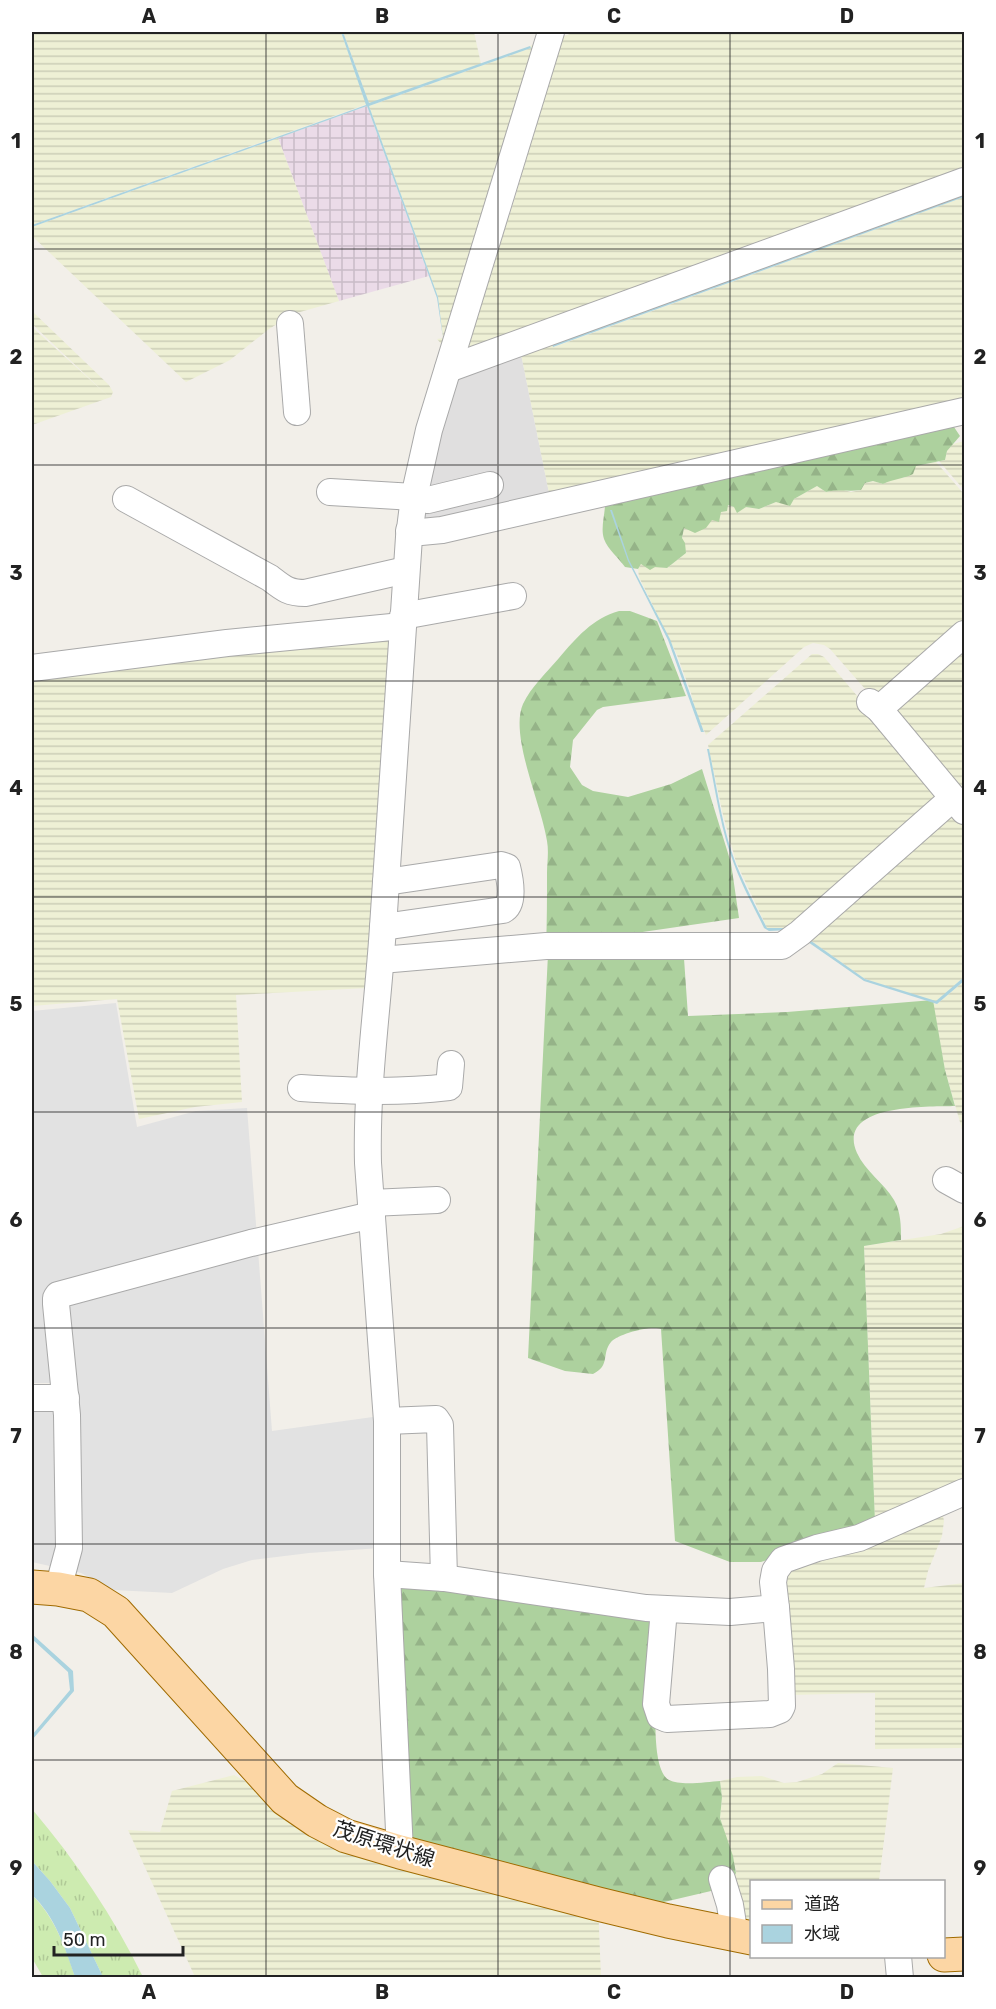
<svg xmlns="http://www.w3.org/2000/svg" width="996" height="2009" font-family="Rubik,'Noto Sans JP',sans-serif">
<defs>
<pattern id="industrial-grid" width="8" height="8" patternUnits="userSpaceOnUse" patternTransform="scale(1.5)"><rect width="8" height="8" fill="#ebdbe8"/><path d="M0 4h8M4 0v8" fill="none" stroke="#c9bcc7"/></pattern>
<pattern id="farmland-rules" width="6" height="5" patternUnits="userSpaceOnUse" patternTransform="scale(1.5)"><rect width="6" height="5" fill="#eef0d5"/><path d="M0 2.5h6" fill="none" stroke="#ccceb7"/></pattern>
<pattern id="grass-tufts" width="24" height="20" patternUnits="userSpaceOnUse" patternTransform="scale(1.5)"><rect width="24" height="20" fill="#cdebb0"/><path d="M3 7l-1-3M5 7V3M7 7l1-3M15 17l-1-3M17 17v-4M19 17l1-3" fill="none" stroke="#b0c997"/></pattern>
<pattern id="forest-firs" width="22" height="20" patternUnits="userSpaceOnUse" patternTransform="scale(1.5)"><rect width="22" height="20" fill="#add19e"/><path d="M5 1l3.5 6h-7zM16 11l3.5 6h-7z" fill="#95b388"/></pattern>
</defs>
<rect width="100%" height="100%" fill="#f2efe9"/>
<path fill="#e0dfdf" d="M520,349L550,498L424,526L428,489L441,432L460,371Z"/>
<path fill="url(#industrial-grid)" d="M367,106L429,276L339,301L278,138Z"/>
<g fill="url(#farmland-rules)">
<path d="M32,32H341L367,104L32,225Z"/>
<path d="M343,32H474L481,64L369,104Z"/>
<path d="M576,32H964V174L470,349L468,343L513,204L561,37Z"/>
<path d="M535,44L443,346L437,339L443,338L438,297L369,106L531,48L530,46Z"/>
<path d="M278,138L339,301L293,314L269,329L230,360L186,382L32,236V227Z"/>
<path d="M964,197V404L550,498L520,349L550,338L554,347Z"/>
<path d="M32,311L109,385L113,392L111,397L32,425V327L108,396L32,324Z"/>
<path d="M964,441V490L939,461L945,460L947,451L953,444Z"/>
<path d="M936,462L964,494V626L873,698L830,649L824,645L813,643L804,647L706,735L696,713L691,693L677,655L639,577L638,569L641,564L667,568L686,553L682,538L684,528L712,519L727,505L734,507H746L759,509L776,502L794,499L817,486L826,492L840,489L851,492L861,490L865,483L874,481L883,484L893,478H904L916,466Z"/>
<path d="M393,632L367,988L236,995L242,1102L195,1107L139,1119L117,999L32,1006V674Z"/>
<path d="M964,642V802L891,706Z"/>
<path d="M812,654H818L824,657L940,793L789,928H767L736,862L723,815L708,745Z"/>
<path d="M947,810L964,820V977L936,1002L865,979L804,936Z"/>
<path d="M964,981V1136L945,1070L933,1003L937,1004Z"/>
<path d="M964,1226V1487L875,1522L864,1246L941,1234Z"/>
<path d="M942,1511L944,1521L942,1536L928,1571L924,1588L964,1583V1748L875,1749V1693L790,1695L785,1571Z"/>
<path d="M838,1763L893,1768L879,1881L752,1882L751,1923L738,1921L730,1885L736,1873V1869L720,1818L722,1797L720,1781L737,1777L762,1776L784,1783L797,1782L822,1774Z"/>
<path d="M234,1775L317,1821L598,1904L601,1977H195L128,1830L160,1832L172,1791Z"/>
</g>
<g fill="url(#grass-tufts)">
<path d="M32,1809C76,1861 113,1916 143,1977H103L70,1908L50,1881L32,1861Z"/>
<path d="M32,1895C54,1916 66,1949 75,1977H43L32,1958Z"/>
</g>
<g fill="url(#forest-firs)">
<path d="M950,421L960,436L947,451L945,460L916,466L913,474C903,479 893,479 883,484L873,481L865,483L861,490C849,492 839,489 826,492L817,486L794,499L790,506L776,502L759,509L746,507L737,513L734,507L728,505L727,511L721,512L719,522L712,520L706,528L695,533L684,528L682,538L685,543L686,553L667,568L655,567L650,570L641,564L638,569L625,567C619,558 608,550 604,539C600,527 606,512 605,500Z"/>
<path d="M619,611H630L657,621L686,696L603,707L597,710L573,740L570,767L582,785L593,791L628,797L671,784L702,769L731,863L739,918L546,946C547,922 547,898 547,873C547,863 549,852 547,841C542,806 509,735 523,704C531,687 547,672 559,658C576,638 593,618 619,611Z"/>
<path d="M683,944L688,1016L787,1012L933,1000L945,1070L955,1106C929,1107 835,1103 857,1153C865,1171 884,1183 894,1200C901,1212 901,1226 901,1240L864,1246L875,1522L761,1562H730L675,1541L661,1329C651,1325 618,1334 611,1342C601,1354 611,1365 593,1374L565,1371L528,1358L548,954Z"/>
<path d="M387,1574L664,1609C662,1638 643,1766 669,1780C680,1786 707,1782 720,1781L722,1797L720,1818L733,1856L736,1873L730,1885L711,1891L647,1906L414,1839L409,1835Z"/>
</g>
<path fill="#e2e2e2" d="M116,1003L137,1127L196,1111L247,1108L272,1431L380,1416V1548L309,1553L252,1560L223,1569L172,1593L114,1590L81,1573L32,1562V1409L62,1383H32V1011Z"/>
<g fill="#aad3df">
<path d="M341,32H343L369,103L530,46L531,48L369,106L438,297L443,338L437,298L367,106L32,227V225L366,105Z"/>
<path d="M964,193V197L553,347L552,344Z"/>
<path d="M610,510H612L629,560L670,639L704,732H701L668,640L628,561Z"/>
<path d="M707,749H709C717,787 722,828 736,864C745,886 756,907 767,928H789V930L769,931L764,928C754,907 742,886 734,864C720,828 715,787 707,749Z"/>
<path d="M807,938L865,979L936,1001L964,977V981L937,1004L864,981L805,940Z"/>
<path d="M32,1634L73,1671L74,1691L32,1740V1735L70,1690L68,1672L32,1639Z"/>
<path d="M32,1861L50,1881L70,1908L103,1977H75C65,1948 55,1916 32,1895Z"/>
</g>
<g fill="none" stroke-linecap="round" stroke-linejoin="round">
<g stroke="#a9a9a9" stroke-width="28">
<g id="minor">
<path d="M290,324L297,412"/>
<path d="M448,369L964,181"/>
<path d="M330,492L414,497L428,500L490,485"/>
<path d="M126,499L270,578C283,588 288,593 305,593L406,570"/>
<path d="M409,531L421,532L442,530L964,411"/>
<path d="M403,616L513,596"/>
<path d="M32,668L227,643L402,626"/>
<path d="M870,702L879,709L964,811"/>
<path d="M879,709L964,634"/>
<path d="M383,927L503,910C515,904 510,879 507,867L501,865L386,882"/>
<path d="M381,960L546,946H782L800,933L953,798"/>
<path d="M301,1088C351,1091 399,1093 449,1087L451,1064"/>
<path d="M946,1180L964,1190"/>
<path d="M371,1203L437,1200"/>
<path d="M32,1398H66"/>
<path d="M387,1574L444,1578L440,1425L436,1419L387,1421"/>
<path d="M444,1578L646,1608L730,1612L776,1608L773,1582L775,1571L783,1560L817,1548L859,1538L964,1492"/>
<path d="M58,1589L69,1548L67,1415L56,1304V1298L58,1295L251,1243L372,1215"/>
<path d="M664,1609L656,1704L660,1716L667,1719L770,1714L780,1710L782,1706L781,1669L776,1608"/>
<path d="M400,1852L387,1574V1421L368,1163C366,1084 378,1006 383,927C392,797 400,667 409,537L414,497L429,430L551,32"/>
<path d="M722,1879L730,1905L735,1936"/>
<path d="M898,1956L900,1978"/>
</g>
</g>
<g stroke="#a06b00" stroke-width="35">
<g id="major">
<path d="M32,1587L58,1589L89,1595L116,1612L285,1799L317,1821L346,1836L400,1852L598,1904L668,1921L752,1938"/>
<path d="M944,1955L964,1954"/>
</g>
</g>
<use href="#minor" stroke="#fff" stroke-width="26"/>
<use href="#major" stroke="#fcd6a4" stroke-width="33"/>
</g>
<path fill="none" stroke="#222" stroke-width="1.5" stroke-opacity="0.55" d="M266,32V1978M498,32V1978M730,32V1978M32,249H964M32,465H964M32,681H964M32,897H964M32,1112H964M32,1328H964M32,1544H964M32,1760H964"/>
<g text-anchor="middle" stroke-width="4.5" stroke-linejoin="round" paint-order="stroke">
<g font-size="21" fill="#222" stroke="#fff">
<text transform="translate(384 1844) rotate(18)" y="7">茂原環状線</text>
</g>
</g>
<rect width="996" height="2009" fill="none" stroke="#ffffff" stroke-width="66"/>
<rect x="750" y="1880" width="195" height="78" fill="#ffffff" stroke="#a7a7a7" stroke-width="1.5"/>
<rect x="762" y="1900" width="30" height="9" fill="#fcd6a4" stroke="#a7a7a7" stroke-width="1.5"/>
<text x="804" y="1910" font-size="18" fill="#222222">道路</text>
<rect x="762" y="1925" width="30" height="18" fill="#aad3df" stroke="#a7a7a7" stroke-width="1.5"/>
<text x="804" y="1940" font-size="18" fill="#222222">水域</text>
<path d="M54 1946v9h129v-9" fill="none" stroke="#222222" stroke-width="3"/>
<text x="63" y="1946" font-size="18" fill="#222222" stroke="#ffffff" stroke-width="4.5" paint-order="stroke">50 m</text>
<rect x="33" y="33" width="930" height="1943" fill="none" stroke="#222" stroke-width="2"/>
<g font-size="20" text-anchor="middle" font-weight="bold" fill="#222">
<text x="149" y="23">A</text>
<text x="382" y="23">B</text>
<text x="614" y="23">C</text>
<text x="847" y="23">D</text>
<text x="16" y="148">1</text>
<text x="980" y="148">1</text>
<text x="16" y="364">2</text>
<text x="980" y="364">2</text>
<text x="16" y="580">3</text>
<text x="980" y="580">3</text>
<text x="16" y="795">4</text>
<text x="980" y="795">4</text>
<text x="16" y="1011">5</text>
<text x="980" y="1011">5</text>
<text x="16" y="1227">6</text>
<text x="980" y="1227">6</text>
<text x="16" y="1443">7</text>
<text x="980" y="1443">7</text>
<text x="16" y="1659">8</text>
<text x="980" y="1659">8</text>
<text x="16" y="1875">9</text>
<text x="980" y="1875">9</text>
<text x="149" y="1999">A</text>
<text x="382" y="1999">B</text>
<text x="614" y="1999">C</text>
<text x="847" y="1999">D</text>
</g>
</svg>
